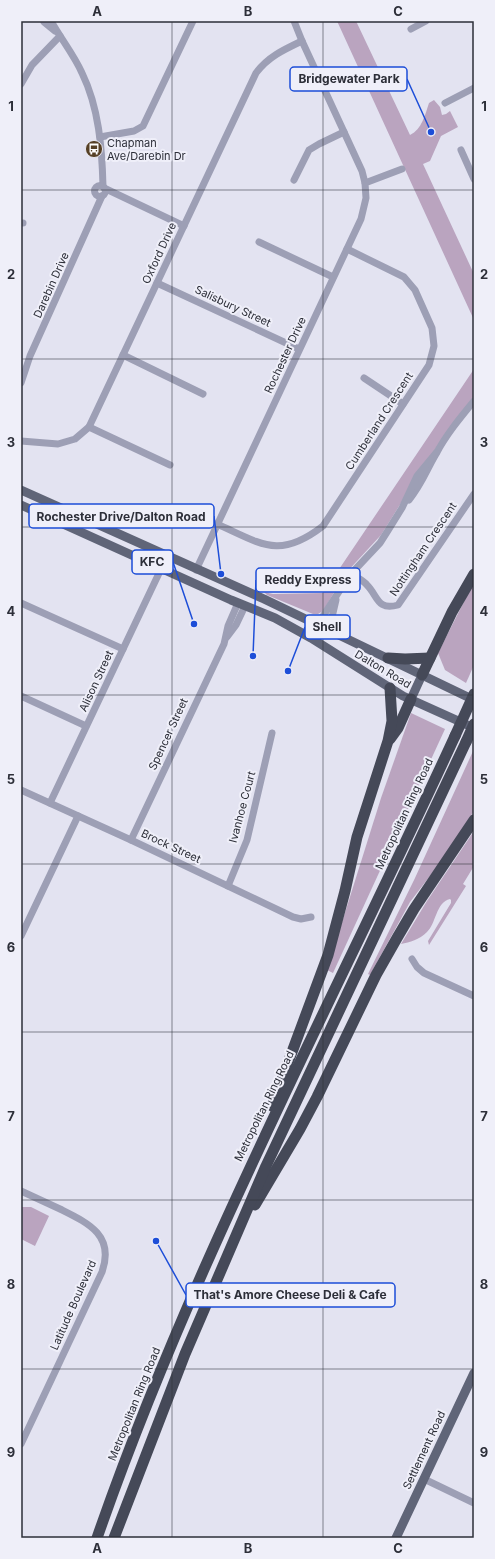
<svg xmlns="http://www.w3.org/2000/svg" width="495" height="1559" font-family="Inter,sans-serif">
<rect width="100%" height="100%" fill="#e3e3f1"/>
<g fill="#baa4bf">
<path d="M337,21H356L410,135C422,129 425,115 429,103L434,100L440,107L442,115L446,114L450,111L458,127L441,136L430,161L423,164L474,274V320Z"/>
<path d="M474,369V396L431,455L381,535L345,574L323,611L318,614H313L267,595L264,592L273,594L323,593Z"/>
<path d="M474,582V665L466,683L445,670L438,653Z"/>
<path d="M411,713L445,729L333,973L327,970L381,798Z"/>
<path d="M474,749V811L449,851L410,902L370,975L368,974L415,878Z"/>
<path d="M474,831V866L463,884L466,886L429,945L428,941L451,903V900L450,899C436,902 436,924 427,932C419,940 410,942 401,944L427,901Z"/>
<path d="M21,1207H31L49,1216L35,1246L21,1239Z"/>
</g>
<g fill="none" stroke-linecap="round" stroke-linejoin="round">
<g stroke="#9d9fb5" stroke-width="7">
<path d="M51,21C61,39 74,55 82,73C99,108 102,148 103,186"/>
<path d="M294,21L302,41L362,171L365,183"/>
<path d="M44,22L55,31"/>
<path d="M411,29L426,21"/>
<path d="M21,84L32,65L60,36"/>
<path d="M445,103L474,88"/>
<path d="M100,137L134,131L143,126L193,21"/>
<path d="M461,150L474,179"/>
<path d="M294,180L309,150L319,144L344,132"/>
<circle cx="100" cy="191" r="5.5"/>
<path d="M104,188L184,226"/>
<path d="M21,223H23"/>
<path d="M259,242L333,277"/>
<path d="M157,283L299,349"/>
<path d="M123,355L203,394"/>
<path d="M364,378L403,404"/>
<path d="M21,383L30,356L102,196"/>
<path d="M89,427L170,465"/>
<path d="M21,441L58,444L75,439L89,427L256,73C268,57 283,50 302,41"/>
<path d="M409,500C422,484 426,471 436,454C446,435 460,418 474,401"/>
<path d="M217,524C262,544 279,560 323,526L429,365L434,346L432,328L415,290L404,277L347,249"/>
<path d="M196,570L361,219L366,198L365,183L402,169"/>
<path d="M351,574C356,577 363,580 367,585C378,596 377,611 398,605L474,494"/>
<path d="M21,603L123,649"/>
<path d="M318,624L349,576L380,543L387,532L402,508L417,476L436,453"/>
<path d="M329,630L336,600"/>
<path d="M227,637L236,625L245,606"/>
<path d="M21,696L86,726"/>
<path d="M21,790L131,840L293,917L301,919L311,917"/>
<path d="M50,803L161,569"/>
<path d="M131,840L224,644L228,626L238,603"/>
<path d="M228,886L247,840L272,733"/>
<path d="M21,936L78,816"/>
<path d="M412,959L417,967L424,973L474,996"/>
<path d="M21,1191C34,1197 47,1203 60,1209C88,1223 115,1235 102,1272L21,1444"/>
<path d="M424,1479L474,1503"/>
</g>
<g stroke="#606578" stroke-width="9">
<path d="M21,490L264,599L474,700"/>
<path d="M21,505L231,600L275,618L311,638L403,696L474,728"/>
<path d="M411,699L422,675"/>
<path d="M396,1538L474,1373"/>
</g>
<g stroke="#454958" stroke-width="11">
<path d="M388,658L405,659L430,658"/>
<path d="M422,675L452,612L474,574"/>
<path d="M390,739L398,728L411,699"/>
<path d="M272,1106L328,955L345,891L357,837L388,741L392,721L390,688"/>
<path d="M255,1205L300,1129L317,1097L376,975L397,938L414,909L474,820"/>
<path d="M97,1538C193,1261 333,1002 455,736"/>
<path d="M114,1538L185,1354L266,1166L466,742"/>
</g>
<g stroke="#454958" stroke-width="11">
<path d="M455,736L474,694"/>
<path d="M466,742L474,724"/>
</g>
</g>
<path fill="none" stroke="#2d2f39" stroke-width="1" stroke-opacity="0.55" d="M172,21V1538M323,21V1538M21,190H474M21,359H474M21,527H474M21,695H474M21,864H474M21,1032H474M21,1200H474M21,1369H474"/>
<defs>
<g id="bus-disc" transform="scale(0.9)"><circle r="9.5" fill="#564026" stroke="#efeff9"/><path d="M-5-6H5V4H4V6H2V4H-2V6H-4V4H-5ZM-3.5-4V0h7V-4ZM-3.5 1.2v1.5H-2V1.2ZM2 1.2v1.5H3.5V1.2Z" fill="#fff"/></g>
</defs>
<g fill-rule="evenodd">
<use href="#bus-disc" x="94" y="149"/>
</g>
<g text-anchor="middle" stroke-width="4" stroke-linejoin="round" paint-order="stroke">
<g font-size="11" fill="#2d2f39" stroke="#efeff9" text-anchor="start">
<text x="107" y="147">Chapman<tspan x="107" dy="13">Ave/Darebin Dr</tspan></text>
</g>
<g font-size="11" fill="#2d2f39" stroke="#efeff9">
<text transform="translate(159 253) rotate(-65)" y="4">Oxford Drive</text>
<text transform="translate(51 285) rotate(-66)" y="4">Darebin Drive</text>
<text transform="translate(233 306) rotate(25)" y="4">Salisbury Street</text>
<text transform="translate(285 355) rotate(-65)" y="4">Rochester Drive</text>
<text transform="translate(379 421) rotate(-57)" y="4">Cumberland Crescent</text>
<text transform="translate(423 549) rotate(-56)" y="4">Nottingham Crescent</text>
<text transform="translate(383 669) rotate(31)" y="4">Dalton Road</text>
<text transform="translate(96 681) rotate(-65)" y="4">Alison Street</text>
<text transform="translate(168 734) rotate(-65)" y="4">Spencer Street</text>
<text transform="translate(242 807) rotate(-75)" y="4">Ivanhoe Court</text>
<text transform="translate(404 814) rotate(-65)" y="4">Metropolitan Ring Road</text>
<text transform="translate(171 846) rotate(25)" y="4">Brock Street</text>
<text transform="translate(264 1106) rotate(-64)" y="4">Metropolitan Ring Road</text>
<text transform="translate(73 1305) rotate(-66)" y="4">Latitude Boulevard</text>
<text transform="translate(134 1404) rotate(-68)" y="4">Metropolitan Ring Road</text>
<text transform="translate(424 1450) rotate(-65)" y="4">Settlement Road</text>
</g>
</g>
<path fill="none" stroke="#1d4ed8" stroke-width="1.5" d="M431 132L407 79M221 574L214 516M194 624L173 562M253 656L256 580M288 671L305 627M156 1241L186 1295"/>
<g fill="#1d4ed8" stroke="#efeff9" stroke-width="1.5">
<circle cx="431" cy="132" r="4"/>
<circle cx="221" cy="574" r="4"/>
<circle cx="194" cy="624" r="4"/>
<circle cx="253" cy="656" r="4"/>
<circle cx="288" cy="671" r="4"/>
<circle cx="156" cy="1241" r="4"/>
</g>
<g fill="#efeff9" stroke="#1d4ed8" stroke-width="1.5">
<rect x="290" y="67" width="117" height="24" rx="4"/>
<rect x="29" y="504" width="185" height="24" rx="4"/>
<rect x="132" y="550" width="41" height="24" rx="4"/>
<rect x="256" y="568" width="104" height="24" rx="4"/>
<rect x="305" y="615" width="45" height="24" rx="4"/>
<rect x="186" y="1283" width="209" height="24" rx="4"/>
</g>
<g font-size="12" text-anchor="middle" font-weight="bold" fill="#2d2f39">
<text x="349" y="83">Bridgewater Park</text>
<text x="121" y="521">Rochester Drive/Dalton Road</text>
<text x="152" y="566">KFC</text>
<text x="308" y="584">Reddy Express</text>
<text x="327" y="631">Shell</text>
<text x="290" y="1299">That's Amore Cheese Deli &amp; Cafe</text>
</g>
<rect width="495" height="1559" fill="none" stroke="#efeff9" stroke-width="44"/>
<rect x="22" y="22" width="451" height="1515" fill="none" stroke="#2d2f39" stroke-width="1.5"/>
<g font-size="13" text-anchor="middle" font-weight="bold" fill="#2d2f39">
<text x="97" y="16">A</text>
<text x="248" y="16">B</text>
<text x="398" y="16">C</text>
<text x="11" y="111">1</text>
<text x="484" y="111">1</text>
<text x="11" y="279">2</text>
<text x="484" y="279">2</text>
<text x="11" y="447">3</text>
<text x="484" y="447">3</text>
<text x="11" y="616">4</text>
<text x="484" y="616">4</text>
<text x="11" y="784">5</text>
<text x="484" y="784">5</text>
<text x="11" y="952">6</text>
<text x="484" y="952">6</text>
<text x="11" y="1121">7</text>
<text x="484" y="1121">7</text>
<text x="11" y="1289">8</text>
<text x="484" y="1289">8</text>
<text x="11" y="1457">9</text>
<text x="484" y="1457">9</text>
<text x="97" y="1553">A</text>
<text x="248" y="1553">B</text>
<text x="398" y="1553">C</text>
</g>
</svg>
